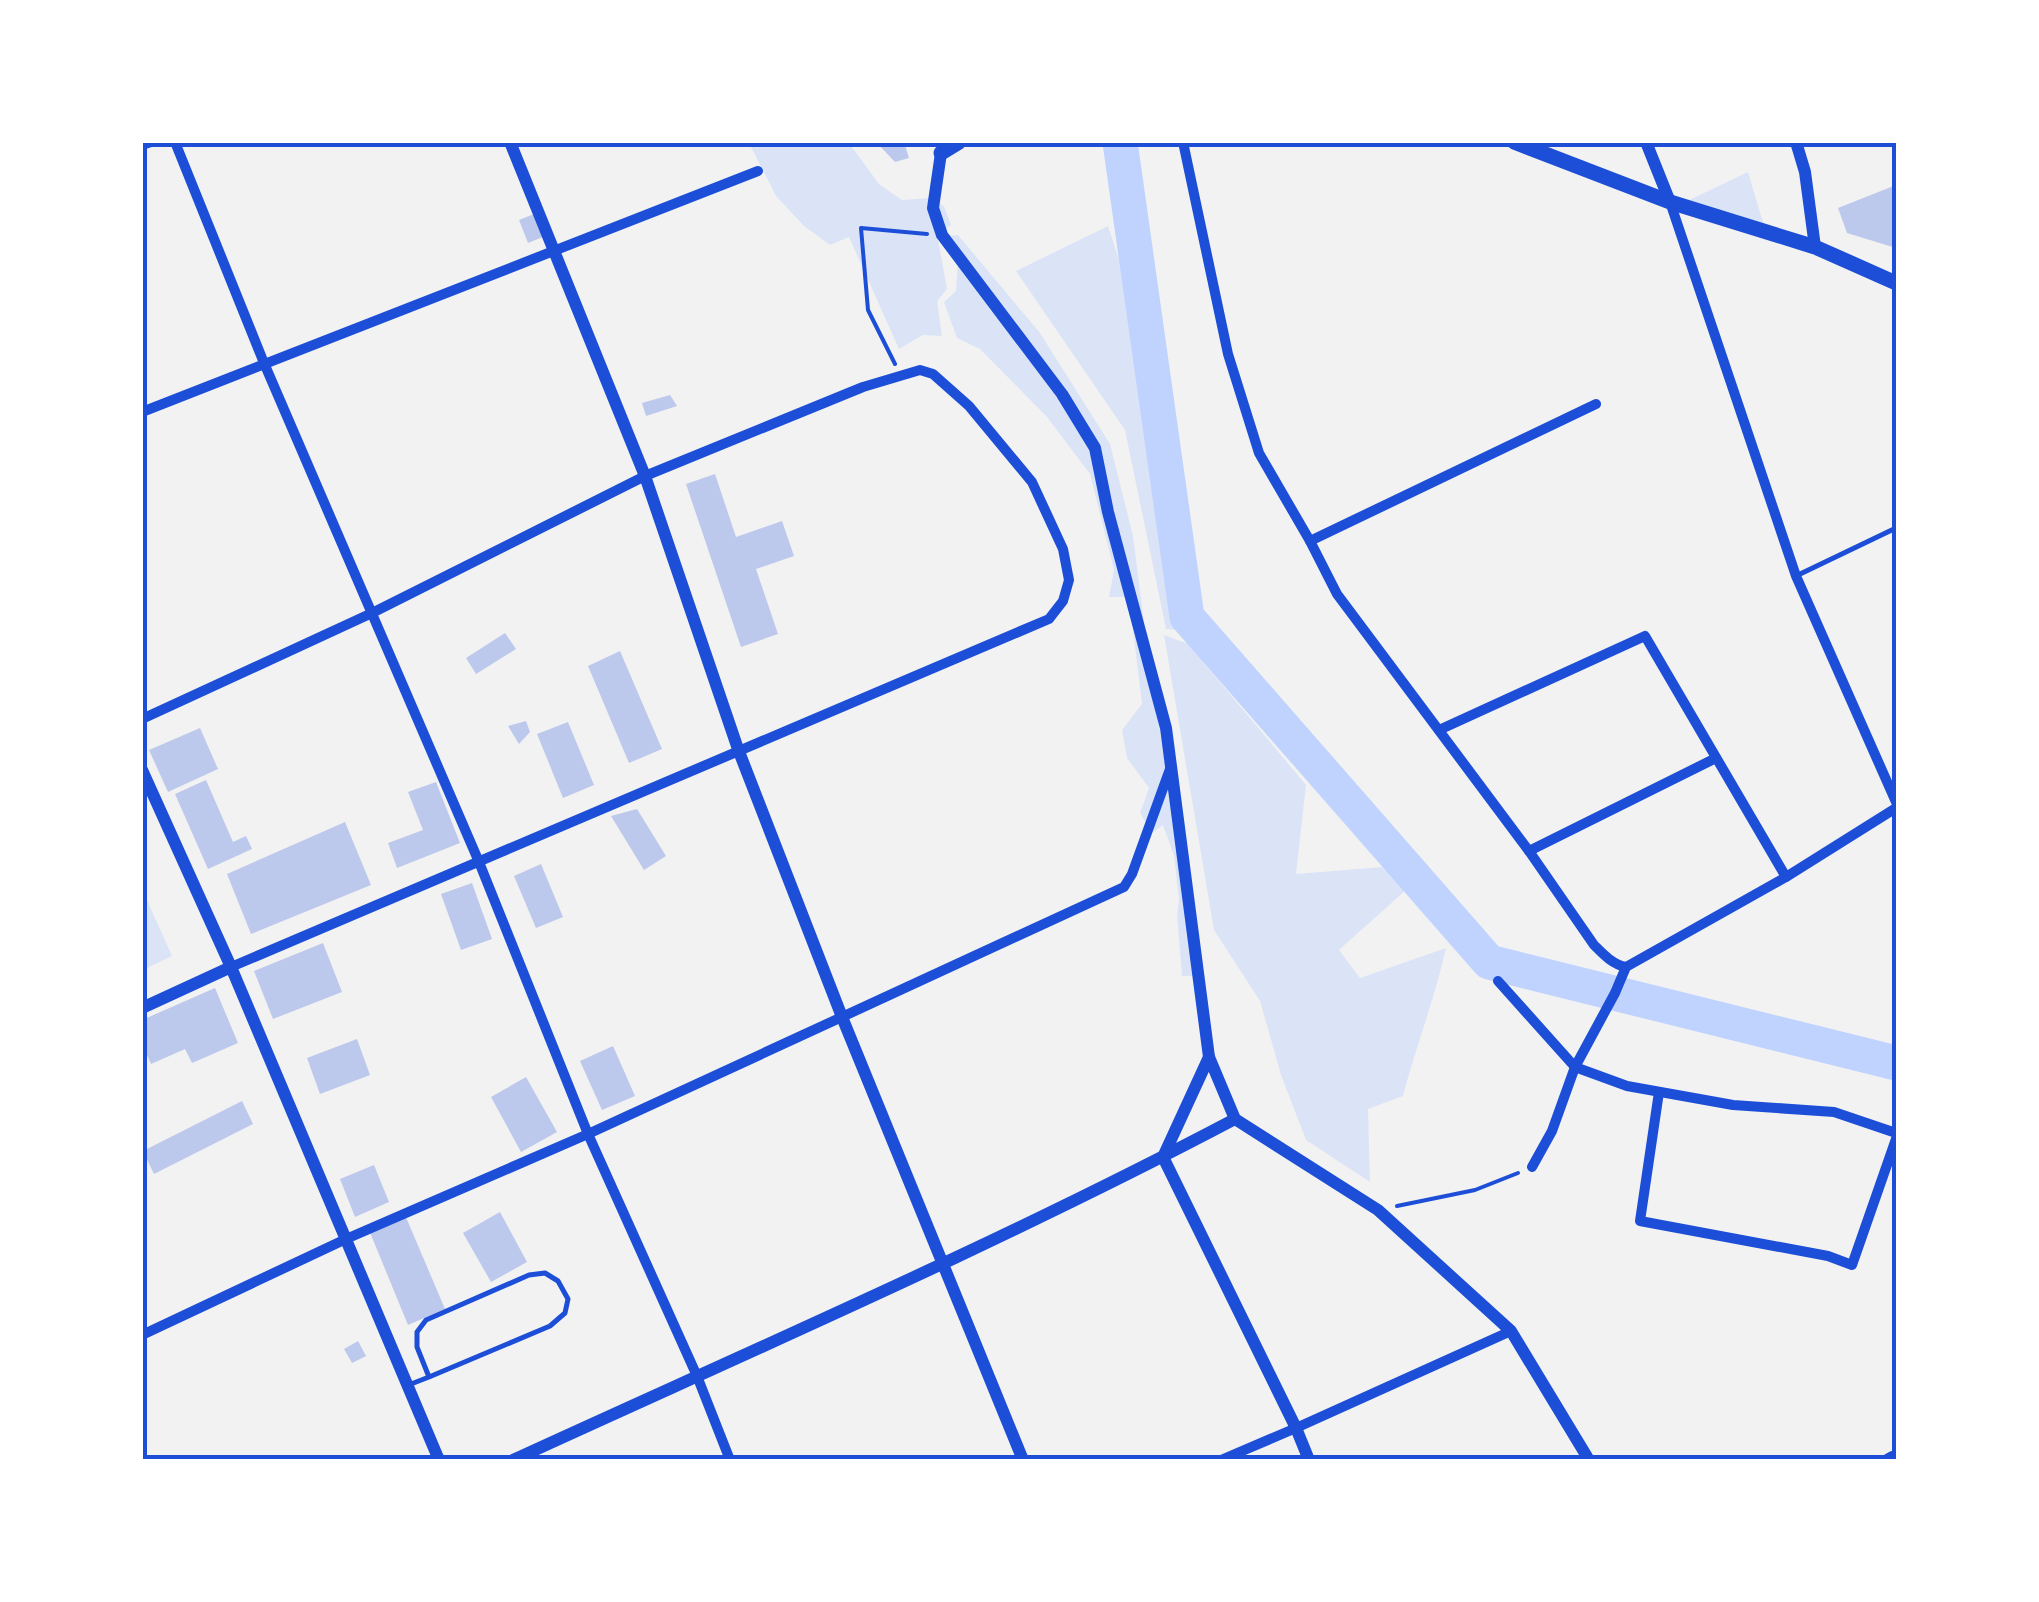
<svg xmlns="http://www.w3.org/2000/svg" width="2039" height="1602" font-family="'PT Sans',sans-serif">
<rect width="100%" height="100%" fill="#f2f2f2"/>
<g fill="#dbe4f7">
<path d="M749,143H849L879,184L902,200L928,198L944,206L951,225L937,234L947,289L937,301L942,336L923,335L899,349L849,237L830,245L804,226L776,196Z"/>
<path d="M1748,172L1767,236L1683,203Z"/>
<path d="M1108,226L1128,288L1161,518L1184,630L1166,629L1125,430L1016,271Z"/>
<path d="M958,235L1040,333L1110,444L1133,536L1151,678L1204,1001L1193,976H1182L1177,915L1179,899L1174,856L1163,825L1152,833L1140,813L1149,788L1127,758L1122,730L1142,704L1129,597H1109L1114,570L1090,474L1047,417L980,349L957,338L944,302L956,291L958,260L947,236Z"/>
<path d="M1164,635L1188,644L1306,785L1296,874L1382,867L1406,890L1339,950L1360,978L1446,948C1435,998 1416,1046 1403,1096L1368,1109L1370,1182L1306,1140L1281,1075L1260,1001L1214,930Z"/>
<path d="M143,891L172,956L143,970H142Z"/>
</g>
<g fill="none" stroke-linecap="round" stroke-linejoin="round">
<path stroke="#bfd3fe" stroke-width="35" d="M1120,142L1187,617L1489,962L1896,1063"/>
</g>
<g fill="#bdc9ec">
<path d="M876,142H904L909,158L895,162Z"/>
<path d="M1896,185V248L1847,233L1838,208Z"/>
<path d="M539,212L548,235L528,243L519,220Z"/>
<path d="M670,395L677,406L646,416L642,403Z"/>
<path d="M715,474L736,537L782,521L794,556L756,569L778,634L741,647L686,484Z"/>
<path d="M505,633L516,649L476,674L466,658Z"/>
<path d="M620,651L662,749L629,763L588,666Z"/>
<path d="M526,721L530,732L519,744L508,726Z"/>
<path d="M568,722L594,785L563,798L537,734Z"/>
<path d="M200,728L218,769L168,792L149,750Z"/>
<path d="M206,780L233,842L246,836L252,849L208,869L175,794Z"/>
<path d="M436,782L460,843L397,868L388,843L423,830L408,792Z"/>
<path d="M637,809L666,856L644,870L611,816Z"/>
<path d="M345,822L371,885L251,934L227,874Z"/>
<path d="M541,864L563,917L536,928L514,876Z"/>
<path d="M472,883L492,939L461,950L441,894Z"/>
<path d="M323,943L342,992L273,1019L254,971Z"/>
<path d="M215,988L238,1043L192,1063L185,1049L151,1064L142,1044V1020Z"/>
<path d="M357,1039L370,1075L320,1094L307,1058Z"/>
<path d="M613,1046L635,1096L602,1110L580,1061Z"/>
<path d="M526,1077L557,1132L521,1152L491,1097Z"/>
<path d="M242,1101L253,1124L154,1174L143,1151Z"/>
<path d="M374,1165L389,1202L355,1217L340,1179Z"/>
<path d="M500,1212L527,1262L491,1282L463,1233Z"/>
<path d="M405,1215L445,1309L408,1325L369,1230Z"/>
<path d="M358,1341L366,1356L352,1363L344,1349Z"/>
</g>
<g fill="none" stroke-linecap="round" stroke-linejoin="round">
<g stroke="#1d4ed8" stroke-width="4">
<path d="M895,364L868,310L861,228L927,234"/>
<path d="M1397,1206L1475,1190L1518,1173"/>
</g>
<g stroke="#1d4ed8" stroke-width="5">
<path d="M1798,575L1896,528"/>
<path d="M411,1384L429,1377L550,1326L565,1313L568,1299L558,1281L545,1273L529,1275L426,1320L417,1332V1347L429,1377"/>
</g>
<g stroke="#1d4ed8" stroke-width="10">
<path d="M175,142L264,363L479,862L588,1134L697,1376L730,1460"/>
<path d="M1183,142L1228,354L1259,453L1310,541L1337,594L1529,851L1594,945C1603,954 1612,964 1626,967"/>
<path d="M142,145L151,142"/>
<path d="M1670,202L1796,576L1896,802"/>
<path d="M142,412L758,171"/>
<path d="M1310,541L1596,404"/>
<path d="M142,719L372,613L645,476L863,387L920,370L933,374L969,406L1032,482L1063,549L1069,580L1063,601L1049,619L231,967"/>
<path d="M1439,730L1645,636L1786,877"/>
<path d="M1529,851L1716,758"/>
<path d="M1498,981L1575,1067L1627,1086L1733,1105L1834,1112L1896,1133"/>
<path d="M1659,1092L1640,1221L1828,1256L1852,1265L1896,1139"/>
<path d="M1532,1167L1552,1131L1575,1067L1615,993L1626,967L1786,877L1896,808"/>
<path d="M142,1335L346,1239L588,1134L1124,887L1132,874L1170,769"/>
<path d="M1221,1460L1296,1428L1511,1331"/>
<path d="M1885,1460L1892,1456"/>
</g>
<g stroke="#1d4ed8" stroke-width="12">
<path d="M510,142L645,476L738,749L842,1017L1023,1460"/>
<path d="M1646,142L1670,202"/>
<path d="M1796,142L1805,172L1815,247"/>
<path d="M941,153L933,208L942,235L1062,394L1095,448L1108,512L1166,728L1209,1057L1235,1119L1378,1210L1511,1331L1589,1460"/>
<path d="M142,770L231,967L439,1460"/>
<path d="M142,1008L231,967"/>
<path d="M1163,1157L1296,1428L1309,1460"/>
<path d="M1163,1157L1209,1057"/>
<path d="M513,1460C755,1349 1000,1243 1235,1119"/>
</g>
<g stroke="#1d4ed8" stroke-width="15">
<path d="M1514,142L1670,202L1815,247L1896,283"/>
<path d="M941,153L959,142"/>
</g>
</g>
<rect width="2039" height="1602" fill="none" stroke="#ffffff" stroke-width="290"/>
<rect x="145" y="145" width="1749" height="1312" fill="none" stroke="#1d4ed8" stroke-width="4"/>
</svg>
